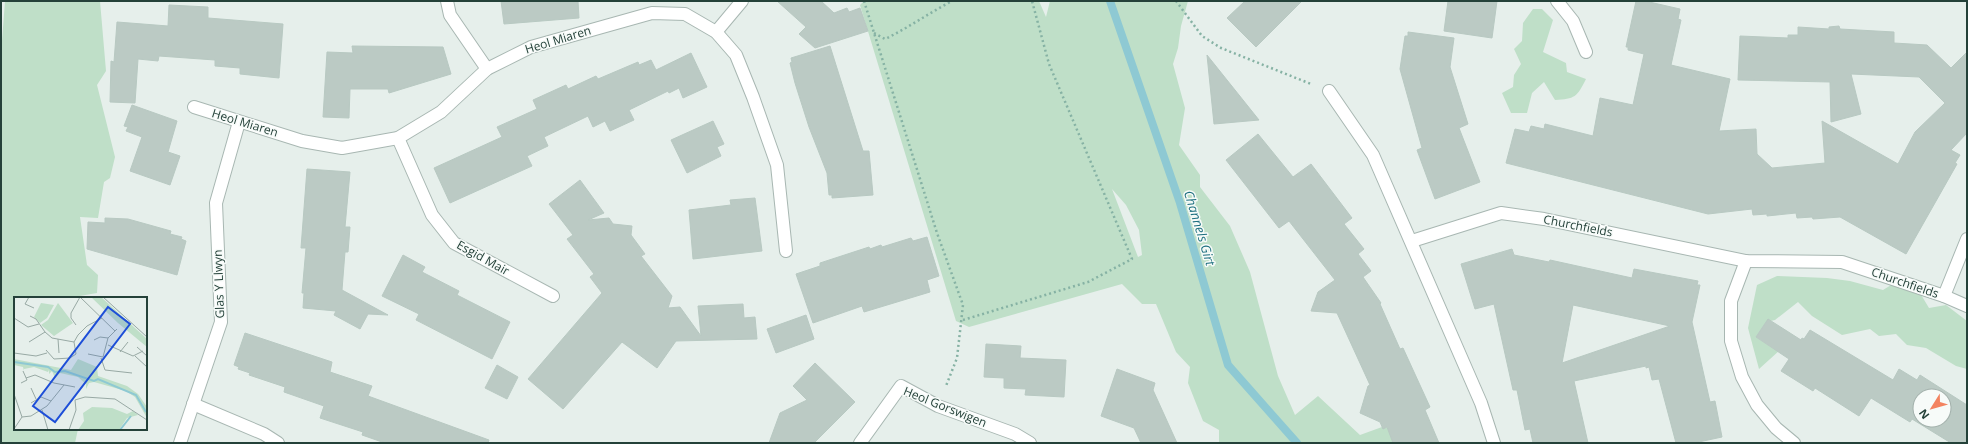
<svg xmlns="http://www.w3.org/2000/svg" width="1968" height="444" font-family="'Open Sans',sans-serif">
<rect width="100%" height="100%" fill="#e6efeb"/>
<g fill="#bfdfc8" fill-rule="evenodd">
<path d="M5,1H100L106,71L97,85L115,157L110,178L104,182L98,218L80,217L87,265L98,275L97,293L68,298H15V429H78L75,443H1V54Z"/>
<path d="M864,1H1039L1046,17L1050,1H1188L1181,26L1178,48L1173,64L1185,108L1179,145L1200,175V187L1230,226L1250,272L1278,376L1295,415L1318,396L1360,435L1382,427L1400,430L1396,443H1219V430L1203,421L1188,383L1190,367L1176,352L1156,304H1142L1122,284L969,327L956,321L860,5ZM1112,189L1126,205L1139,230L1142,255L1138,257Z"/>
<path d="M1533,9H1542L1553,20L1543,52L1566,63L1567,72L1586,79C1577,97 1575,99 1555,100L1544,82L1532,93L1527,113H1511L1502,93L1513,87L1514,75L1521,64L1514,49L1522,41L1523,23Z"/>
<path d="M1777,276L1827,278L1850,281L1883,290L1896,282L1920,293L1929,308L1946,305L1967,321V369L1956,366L1926,348L1907,345L1896,334L1879,336L1870,329L1842,335L1812,316L1798,302L1775,320L1766,322L1756,337L1774,349L1780,350L1759,369L1748,328L1757,285Z"/>
</g>
<g fill="none" stroke-linecap="round" stroke-linejoin="round">
<path stroke="#8ec9d3" stroke-width="8" d="M1110,1L1180,203L1228,365L1297,443"/>
</g>
<g fill="#bbcac4" stroke="#b8c9c2" fill-rule="evenodd">
<path d="M501,1H578L579,18L504,24Z"/>
<path d="M777,1H821L834,13L847,8L849,12L860,8L868,31L815,48L799,34L806,27Z"/>
<path d="M1245,1H1302L1256,47L1227,18Z"/>
<path d="M1448,1H1497L1492,38L1444,31Z"/>
<path d="M1636,1H1645L1680,9L1678,19L1681,20L1671,65L1730,79L1719,131L1756,129L1757,154L1772,168L1825,163L1822,121L1898,164L1915,132L1945,103L1919,77L1851,74L1861,114L1831,122L1830,82L1738,80L1740,36L1788,38V35H1798V27L1829,29V27L1839,26L1840,29L1894,32V43L1927,45L1951,68L1967,52V133L1951,150L1960,155L1955,163L1957,164L1906,254L1840,217L1813,219L1812,217L1797,218L1796,213L1767,216V214L1753,215L1752,209L1708,214L1506,163L1515,129L1529,132L1531,126L1544,129L1545,124L1593,136L1600,98L1633,105L1644,54L1628,50V47H1626Z"/>
<path d="M169,5L208,7V18L283,24L279,78L240,74V68L215,66V60L159,56L158,61L138,59L135,103L110,102L111,61L114,62L117,22L168,26Z"/>
<path d="M1408,32L1454,38L1450,67L1468,124L1459,128L1480,182L1435,199L1417,150L1422,148L1400,69L1405,36H1408Z"/>
<path d="M352,46L443,47L451,74L389,93L388,89H350L349,118L323,117L327,52L353,53Z"/>
<path d="M830,46L863,151H869L873,195L832,198V195H829L827,173L809,127L795,83L790,63L792,62L791,58Z"/>
<path d="M691,53L707,87L683,98L679,88L669,93L668,91L629,110L634,120L610,131L605,121L593,127L588,116L544,137L548,146L527,156L532,166L450,203L434,168L502,137L497,127L537,109L533,100L566,85L568,89L596,76L598,79L638,62L639,65L651,60L656,70Z"/>
<path d="M1207,55L1259,120L1214,124Z"/>
<path d="M132,105L177,121L168,152L180,156L170,185L130,171L142,137L126,131L128,127L124,126Z"/>
<path d="M713,121L724,144L717,147L721,156L687,173L671,140Z"/>
<path d="M1258,134L1293,177L1311,164L1352,218L1344,224L1364,249L1358,254L1371,271L1363,277L1381,303L1380,304L1400,349L1403,348L1430,407L1425,410L1439,443H1393L1387,427L1383,429L1380,422L1360,413L1368,386L1370,385L1337,313L1311,311L1318,292L1335,280L1289,221L1279,228L1226,160Z"/>
<path d="M307,169L350,172L345,227H350L348,252H345L342,290L388,315L368,314L360,329L334,315L336,311L303,308L304,293H302L306,248H301Z"/>
<path d="M580,180L604,213L588,220L609,218L613,224L632,226L631,235L645,254L641,256L672,296L668,308L680,307L701,336L698,306L743,304L744,318L755,317L757,339L676,341L657,368L622,342L563,409L528,379L602,293L590,277L594,274L567,239L573,235L549,204Z"/>
<path d="M755,198L762,251L693,259L689,210L731,205L730,200Z"/>
<path d="M105,218L128,219L171,231L170,234L182,237L181,239L186,241L177,275L87,249L88,222L105,223Z"/>
<path d="M927,237L939,276L927,280L930,292L864,312L862,306L813,323L796,274L820,266V263L869,247L870,249L881,245L882,247L911,238L913,241Z"/>
<path d="M1512,249L1514,255L1549,262L1550,260L1632,278L1634,269L1698,281L1697,285H1700L1692,322L1710,402L1715,401L1722,437L1694,443H1676L1659,379L1652,380L1649,367L1646,368V366L1574,381L1588,443H1533L1530,429L1525,430L1517,390H1513L1494,304L1475,309L1461,264ZM1573,305L1670,326L1562,363Z"/>
<path d="M403,255L425,267L422,272L459,291L457,295L510,322L492,359L416,320L419,314L382,296Z"/>
<path d="M806,315L814,339L776,353L767,329Z"/>
<path d="M1768,319L1801,340L1802,338L1804,339L1810,330L1893,380L1899,369L1917,380L1920,375L1967,405V443H1951L1912,419L1910,422L1871,398L1859,416L1815,388L1813,391L1781,371L1789,359L1756,337ZM1920,396H1944V420H1920Z"/>
<path d="M245,333L332,362L330,372L372,386L368,396L489,440L488,443H385L362,435L363,432L320,418L324,406L284,392L285,387L249,375L250,373L238,369L239,367L234,365Z"/>
<path d="M986,344L1021,346L1020,358L1066,360L1064,397L1025,395L1026,389L1004,388V378L984,377Z"/>
<path d="M815,363L855,402L814,443H769L780,413L807,400L793,386Z"/>
<path d="M497,365L518,377L507,399L485,388Z"/>
<path d="M1117,369L1155,383L1153,390L1177,443H1141L1134,428L1101,416Z"/>
</g>
<g fill="none" stroke-linecap="round" stroke-linejoin="round">
<g stroke="#a8b7b2" stroke-width="14">
<g id="minor">
<path d="M447,1L450,15L487,69"/>
<path d="M1557,1L1573,21L1586,52"/>
<path d="M716,32L742,1"/>
<path d="M1329,91L1373,155L1481,403L1494,443"/>
<path d="M194,107L302,141L342,148L398,138L441,112L487,69L531,47L652,13L685,14L716,32L736,55L753,97L777,165L786,251"/>
<path d="M398,138L432,215L454,243L553,296"/>
<path d="M1412,241L1501,213L1544,219L1746,261L1842,262L1944,296L1967,306"/>
<path d="M1746,261L1731,301V341L1742,377L1757,405L1776,428L1794,443"/>
<path d="M1944,296L1967,239"/>
<path d="M193,404L264,434L278,443"/>
<path d="M180,443L221,322L216,203L239,122"/>
<path d="M860,443L901,386L938,406L1015,434L1030,443"/>
</g>
</g>
<g stroke="#86b2a4" stroke-width="2.5" stroke-dasharray="2 3" stroke-linecap="butt">
<path d="M864,1L937,233L963,305L957,358L946,386"/>
<path d="M1176,1L1202,36L1221,48L1311,84"/>
<path d="M874,33L885,39C908,28 929,13 952,1"/>
<path d="M963,320L1088,282L1132,259L1049,64L1032,1"/>
</g>
<use href="#minor" stroke="#fff" stroke-width="12"/>
</g>
<g text-anchor="middle" stroke-width="3" stroke-linejoin="round" paint-order="stroke">
<g font-size="12" fill="#244139" stroke="#f7fbf9">
<text transform="translate(558 40) rotate(-17)" y="4">Heol Miaren</text>
<text transform="translate(245 123) rotate(17)" y="4">Heol Miaren</text>
<text transform="translate(1578 226) rotate(11)" y="4">Churchfields</text>
<text transform="translate(483 258) rotate(29)" y="4">Esgid Mair</text>
<text transform="translate(1905 283) rotate(19)" y="4">Churchfields</text>
<text transform="translate(219 284) rotate(-92)" y="4">Glas Y Llwyn</text>
<text transform="translate(945 407) rotate(22)" y="4">Heol Gorswigen</text>
</g>
<g font-size="13" font-style="italic" fill="#1d6f7f" stroke="#f7fbf9">
<text transform="translate(1200 228) rotate(73)" y="5">Channels Girt</text>
</g>
</g>
<g transform="translate(14 297)">
<rect width="133" height="133" fill="#e6efeb"/>
<path d="M77,0H87L133,42V50L104,26ZM27,6L40,8L33,21L26,26L20,20ZM44,6L59,26L40,39L27,28L34,23ZM0,62L57,73L64,62L83,70L84,79L113,89L124,97L133,110V121L121,100L112,94L80,85L75,86L72,92V87L64,80L46,76L41,81L38,74L35,77V73L34,75L20,70L10,72V74L9,70L0,68ZM78,110L98,111L113,117L119,114L124,118L113,121L105,133H64L70,124L69,116Z" fill="#bfdfc8"/>
<path fill="none" stroke="#8ec9d3" stroke-width="2" d="M0,65L34,70L41,75L51,74L80,84L84,82L122,98L132,115M106,133L117,119"/>
<path fill="none" stroke="#98a9a4" stroke-width="1" d="M15,0L11,7L20,11M66,0L101,34M89,0L133,40M16,19L22,22L31,35L38,41L60,45M0,21L14,30L25,27M62,28L57,21V16L66,0M44,42L45,56M80,43L86,40L94,41M15,45L31,35M94,48L119,59L129,54M123,50L133,59M32,53L40,62L56,61L62,57L60,45L64,38L73,29L88,21M106,55L114,45M0,56L22,59L33,56M74,57L89,60L94,41L103,32M121,59L133,70M87,61L91,73L118,76M12,81L21,78L40,86L61,90M7,86L13,83L9,74M17,91L22,102M0,97L8,120L0,132M17,106L27,100L37,104M28,113L34,133M8,120L17,119L33,109L50,88M55,133L62,113L61,103L71,100L101,102L133,123"/>
<path fill="#1d4ed8" fill-opacity="0.15" stroke="#1d4ed8" stroke-width="2" d="M94,10L116,27L41,125L19,109Z"/>
<rect width="133" height="133" fill="none" stroke="#244139" stroke-width="2"/>
</g>
<rect width="1968" height="444" fill="none" stroke="#244139" stroke-width="4"/>
<g transform="translate(1932 408) rotate(233)"><circle r="19" fill="#f7fbf9" stroke="#a3b1ac"/>
<path d="M0-3L7 15L0 10L-7 15Z" fill="#f38360"/>
<text y="-6" font-size="11" font-weight="bold" text-anchor="middle" fill="#244139">N</text>
</g>
</svg>
